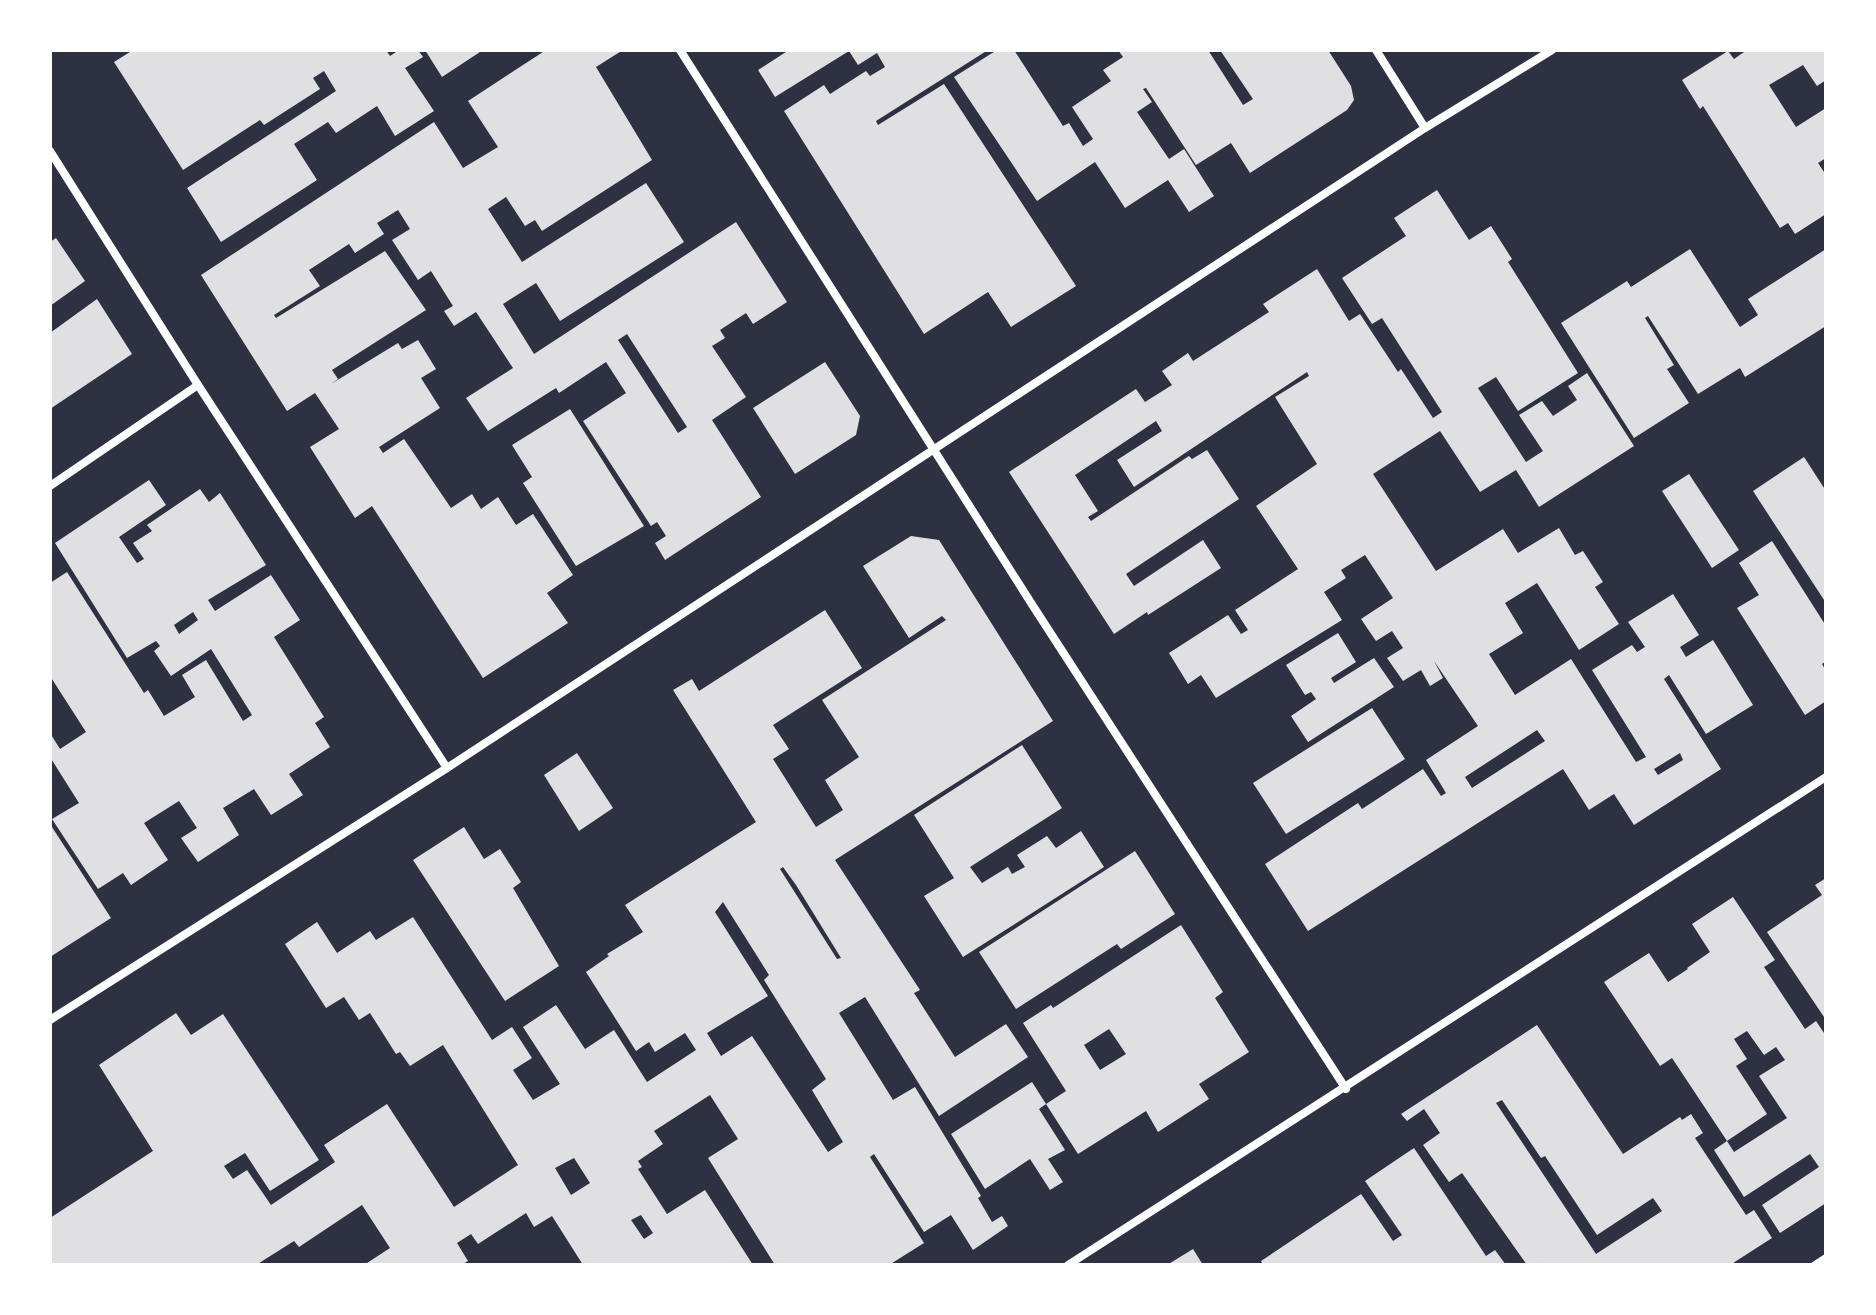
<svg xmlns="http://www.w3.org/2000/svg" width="1876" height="1315" font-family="'Noto Serif',serif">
<rect width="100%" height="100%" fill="#2d3142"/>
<g fill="#e0e0e3" fill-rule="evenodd">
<path d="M133,50H386L390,56L399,50H418L423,57L405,68L434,111L395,136L377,106L336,133L328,122L294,144L317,180L221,242L187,188L336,91L324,71L313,78L320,89L264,125L260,120L183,170L114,62Z"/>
<path d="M425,50H483L442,77Z"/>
<path d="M546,50H623L596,67L652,160L542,231L535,220L525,226L506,197L488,209L522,262L646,183L684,242L560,321L536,283L503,304L534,354L736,222L787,302L753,324L746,313L720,330L725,338L712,346L746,397L712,420L761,497L665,560L655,543L666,536L657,522L651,526L583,421L626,393L606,362L559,393L556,388L488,431L466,398L513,368L476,312L454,326L444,311L453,306L431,271L418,280L392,240L410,229L398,210L377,223L384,234L355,253L349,244L309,270L320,286L274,315L276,318L385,251L426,310L332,370L338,379L331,384L398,343L402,349L418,340L436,369L421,378L440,408L379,447L383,453L404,439L451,508L472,494L481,509L498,497L516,525L533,514L573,575L547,593L568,623L483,678L372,506L355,518L310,447L339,429L315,393L287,411L201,275L434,122L463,168L498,147L468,101ZM627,334L687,427L678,433L618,340Z"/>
<path d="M789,50H988L876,121L878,125L944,84L1076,286L1011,327L988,292L924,334L784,111L824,85L830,94L866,71L870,76L885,67L877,53L858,65L849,51L775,97L758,70Z"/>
<path d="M997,50H1014L1063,126L1069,123L1083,146L1093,139L1072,107L1111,81L1103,70L1123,57L1118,50H1208L1243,105L1253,99L1220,50H1328L1351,86L1354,100L1347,110L1250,173L1231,143L1196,165L1146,88L1143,89L1152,102L1137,112L1169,159L1184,149L1214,196L1189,212L1168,180L1125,208L1095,162L1037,201L954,77Z"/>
<path d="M1747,50H1826V80L1817,86L1803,65L1769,85L1796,127L1826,108V158L1818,163L1826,175V214L1795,234L1788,223L1780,228L1703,106L1700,109L1682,80L1728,51L1734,59Z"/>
<path d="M1437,190L1469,240L1491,226L1512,259L1508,262L1578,373L1518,411L1496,377L1478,388L1526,462L1543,451L1519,415L1542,401L1553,416L1577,400L1568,386L1587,373L1634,446L1539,507L1516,470L1480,492L1440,431L1373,474L1436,571L1503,529L1518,553L1559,528L1575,555L1583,551L1603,582L1595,587L1619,624L1579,650L1537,583L1505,603L1523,633L1489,654L1515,695L1571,659L1636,762L1646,757L1592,670L1632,645L1637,652L1645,647L1628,622L1673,594L1699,635L1680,647L1686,657L1713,640L1753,705L1706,734L1669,675L1664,679L1721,769L1634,825L1614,794L1589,810L1563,769L1308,931L1265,864L1358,803L1362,809L1423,769L1441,796L1446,793L1426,760L1478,726L1434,661L1443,678L1430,686L1421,670L1403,681L1387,658L1403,648L1392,631L1376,641L1361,619L1393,598L1365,555L1341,570L1346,578L1324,592L1342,620L1216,698L1201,675L1188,684L1169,653L1228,615L1241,634L1248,630L1235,610L1298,569L1256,506L1317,464L1275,397L1309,376L1307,372L1134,487L1117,460L1162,431L1156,421L1075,475L1098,511L1088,517L1091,521L1189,456L1192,459L1207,450L1239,499L1126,574L1134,586L1203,540L1221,568L1148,615L1147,612L1114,634L1009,472L1136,389L1145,402L1172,385L1162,371L1188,353L1193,361L1269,312L1263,304L1317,269L1349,321L1360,314L1398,372L1401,369L1433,418L1442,412L1382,318L1372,324L1342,278L1406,236L1394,218ZM1537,730L1545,741L1472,788L1465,777ZM1680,753L1683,760L1658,775L1654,769Z"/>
<path d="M56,238L85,281L50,306V242Z"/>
<path d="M1690,249L1740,327L1758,315L1748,299L1826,249V326L1745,377L1740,368L1698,394L1648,316L1645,318L1674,365L1667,369L1689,403L1634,438L1561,323L1627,281L1631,287Z"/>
<path d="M97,299L132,354L50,409V333Z"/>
<path d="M825,362L860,416L856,435L795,474L753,408Z"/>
<path d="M570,409L644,526L576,566L523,483L532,477L512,445Z"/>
<path d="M1804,457L1826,491V603L1753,491Z"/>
<path d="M1689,474L1739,550L1712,568L1662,491Z"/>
<path d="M149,480L166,505L119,537L137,563L144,559L133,543L152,531L147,525L200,489L209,502L220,493L266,565L208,600L215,611L271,575L300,620L274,637L324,717L315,723L330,747L289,774L303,795L271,815L254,789L223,808L239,835L198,862L181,838L197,828L179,801L144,823L168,860L131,885L123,873L98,889L52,819L79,803L50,757V733L60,749L86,732L50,676V583L67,572L144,693L148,690L164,716L195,697L182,675L206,660L243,721L252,715L211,649L171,676L154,651L160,646L156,641L127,658L55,543ZM193,612L198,620L179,634L174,625Z"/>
<path d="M911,536L939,540L1053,721L835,860L920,990L914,993L955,1057L1006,1024L1028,1057L939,1116L865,997L839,1013L893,1100L915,1087L981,1196L978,1198L992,1222L1002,1216L1008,1226L973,1250L951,1215L924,1232L874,1154L870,1157L924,1243L889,1265H775L708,1158L738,1139L710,1095L654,1131L663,1144L638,1161L642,1167L638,1169L667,1214L705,1190L753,1265H583L552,1216L534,1227L526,1213L478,1244L471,1234L457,1243L468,1261L461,1265H364L390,1248L362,1205L299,1247L294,1241L256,1265H50V1218L153,1151L99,1065L176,1013L191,1035L223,1014L319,1160L270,1191L245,1153L224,1166L233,1179L247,1170L271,1205L335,1162L324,1145L387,1104L454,1207L518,1165L443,1045L410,1066L400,1052L396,1054L370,1013L359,1020L344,997L326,1008L285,944L317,922L337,953L370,931L376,940L413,917L492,1040L512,1027L532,1058L513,1070L533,1100L560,1084L523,1027L556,1005L585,1049L614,1030L647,1082L696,1050L685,1033L655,1052L649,1042L636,1051L586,972L609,956L607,954L643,932L625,905L756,822L673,690L692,679L699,691L825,610L862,668L773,725L789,749L773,759L816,827L843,810L825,780L859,757L822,700L946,620L942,616L909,638L863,566ZM783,867L796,885L841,958L837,959L780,869ZM723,902L769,975L764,980L826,1079L812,1090L843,1142L828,1152L752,1036L721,1056L707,1033L768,996L715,912ZM574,1158L590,1183L571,1195L555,1168ZM641,1215L653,1233L644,1239L631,1220Z"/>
<path d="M1772,541L1826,626V661L1822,664L1826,671V701L1805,715L1737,608L1759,595L1739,563Z"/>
<path d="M1338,633L1356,662L1331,678L1334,683L1374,658L1394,687L1308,742L1291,716L1316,699L1311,692L1305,695L1286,665Z"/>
<path d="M1372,708L1405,759L1286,834L1253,783Z"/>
<path d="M1022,745L1062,808L970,867L982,883L1008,867L1012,874L1025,867L1017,855L1047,836L1056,848L1081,831L1104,867L963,957L924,896L954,878L914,815Z"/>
<path d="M577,753L613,808L579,831L544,775Z"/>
<path d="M50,824L111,918L50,957Z"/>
<path d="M464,827L484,859L500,849L521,882L513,888L559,966L505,1001L413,860Z"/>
<path d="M1135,851L1175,914L1121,949L1117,944L1016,1009L979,952Z"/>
<path d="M1826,878V1020L1767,932L1822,895L1815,885Z"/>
<path d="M1733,897L1775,960L1764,967L1805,1029L1816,1021L1826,1036V1203L1780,1233L1762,1205L1819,1167L1810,1154L1744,1197L1714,1150L1727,1141L1734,1152L1787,1118L1759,1076L1785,1060L1776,1047L1764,1055L1747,1031L1734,1039L1747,1059L1736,1066L1767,1114L1727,1141L1672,1058L1660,1066L1604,982L1649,953L1668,982L1688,969L1687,968L1710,952L1692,924Z"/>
<path d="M1181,925L1223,992L1215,998L1249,1052L1199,1084L1209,1099L1158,1132L1146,1111L1078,1154L1046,1104L1066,1091L1023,1023L1051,1005L1053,1008ZM1109,1029L1126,1054L1100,1070L1084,1045Z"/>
<path d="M1537,1025L1623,1154L1680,1117L1682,1120L1691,1114L1703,1133L1695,1138L1746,1215L1754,1210L1772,1238L1730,1265H1527L1462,1173L1449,1182L1423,1145L1440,1133L1424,1109L1407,1121L1401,1114ZM1502,1100L1541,1158L1545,1156L1597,1235L1653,1198L1662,1211L1596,1254L1496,1103Z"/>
<path d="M1032,1082L1046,1104L1039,1109L1065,1150L1048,1159L1063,1182L1050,1190L1030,1159L985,1189L951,1134Z"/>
<path d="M1414,1148L1486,1256L1495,1250L1506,1265H1263L1261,1261L1361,1194L1393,1241L1402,1235L1365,1181Z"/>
<path d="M1193,1249L1203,1265H1167Z"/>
</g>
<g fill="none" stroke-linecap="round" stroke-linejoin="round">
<g stroke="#fff" stroke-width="8">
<path d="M680,50L1033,606L1346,1089"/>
<path d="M1376,50L1425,128"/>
<path d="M50,151L198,385L447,768"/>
<path d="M50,486L198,385"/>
<path d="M50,1020L447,768L1425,128L1552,50"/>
<path d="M1068,1265L1826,777"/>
<path d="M1815,1265L1826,1258"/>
</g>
</g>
<rect width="1876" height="1315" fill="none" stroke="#ffffff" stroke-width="104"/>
</svg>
